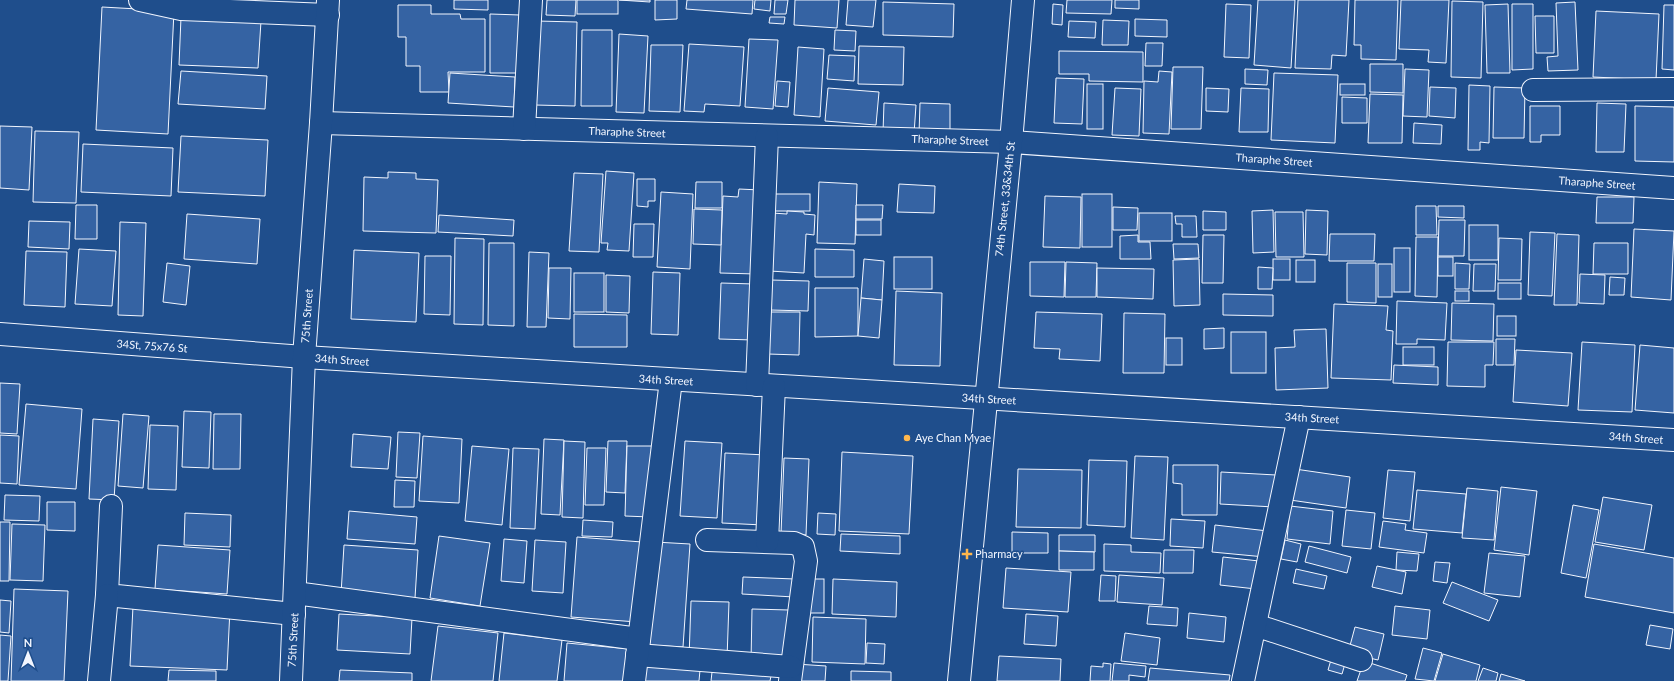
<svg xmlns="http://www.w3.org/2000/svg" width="1674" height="681" font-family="Lato,sans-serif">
<rect width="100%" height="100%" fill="#1f4e8c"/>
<g fill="#3563a3" stroke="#f2f6ff">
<path d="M454,0H488V10L454,9Z"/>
<path d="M547,0H576L575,16L546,15Z"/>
<rect x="577" y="0" width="41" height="14"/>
<path d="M619,0H650V2Z"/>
<path d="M655,0H677V19L655,20Z"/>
<path d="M687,0H753L752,14L686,9Z"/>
<path d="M755,0H771L770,11L754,9Z"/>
<path d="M775,0H788L786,14H774Z"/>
<path d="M795,0H839L837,28L794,25Z"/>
<path d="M848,0H876L873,27L846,25Z"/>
<path d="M1067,0H1112L1111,14L1066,13Z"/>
<path d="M1115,0H1139V9L1115,8Z"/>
<path d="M1258,0H1295L1291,68L1254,65Z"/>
<path d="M1298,0H1349L1346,56L1332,55L1331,69L1295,68Z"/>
<path d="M1355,0H1398L1396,60L1361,59V45H1354Z"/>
<path d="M1401,0H1449L1446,63L1428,62L1429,50L1399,49Z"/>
<path d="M1452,1L1483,2L1481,78L1451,77Z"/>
<path d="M883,2L954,4L953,37L883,35Z"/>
<path d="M1575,2L1578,70L1548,71L1547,57L1558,56L1556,3Z"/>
<path d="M1053,4L1063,5L1062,25L1052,24Z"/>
<path d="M1226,4L1251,5L1249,58L1224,57Z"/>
<path d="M1508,4L1510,73H1487L1485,5Z"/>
<path d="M1512,4H1533V69L1512,70Z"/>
<path d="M398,5H431V14H460L461,19H485V72H448L449,92H420V66H406V37H398Z"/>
<path d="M1664,5H1674V70L1662,69Z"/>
<path d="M102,7L174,11L168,134L96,130Z"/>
<path d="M1596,11L1659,14L1656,80L1593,77Z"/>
<path d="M490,14L520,15L519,73H490Z"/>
<path d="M1535,16H1554V53H1536Z"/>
<path d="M181,17L261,21L258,68L179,65Z"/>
<path d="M770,17H785L784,24L769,23Z"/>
<path d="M1135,19L1167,20V37L1135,36Z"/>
<path d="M1103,20L1129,21L1128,45H1102Z"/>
<path d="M537,21L577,22L575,106L535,105Z"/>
<path d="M1069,21L1096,22L1095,38L1068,37Z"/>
<path d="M582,30H612V106H581Z"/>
<path d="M835,30L856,31L855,51L834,50Z"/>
<path d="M619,34L648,36L644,113L616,112Z"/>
<path d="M749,39L778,40L773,109L745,107Z"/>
<path d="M1146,43H1163L1162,66H1145Z"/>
<path d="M689,44L744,47L740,106L705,104L704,112L684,111Z"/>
<path d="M651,45H683L680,112L649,111Z"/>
<path d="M859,46L904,47L903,85L858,84Z"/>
<path d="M798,47L824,49L820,117L794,115Z"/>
<path d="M1059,51L1143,52V82L1089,81V74H1059Z"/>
<path d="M829,55L855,56L854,81L827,79Z"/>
<path d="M1370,64H1403V93L1370,92Z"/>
<path d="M1173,67H1203L1201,129H1171Z"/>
<path d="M1245,69L1268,70L1267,85L1245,84Z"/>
<path d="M1405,69L1429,70L1427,117L1403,116Z"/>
<path d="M181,71L267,76L265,109L178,104Z"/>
<path d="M1159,71L1172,72L1169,134L1143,133L1144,81L1158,82Z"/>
<path d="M450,73L515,77L514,107L448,103Z"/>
<path d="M1274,73L1338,75L1335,143L1271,140Z"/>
<path d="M1056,78L1084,79L1082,124L1054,123Z"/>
<path d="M777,81L790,82L788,107L775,106Z"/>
<rect x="1087" y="84" width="16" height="45"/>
<rect x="1340" y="84" width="25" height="11"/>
<path d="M1469,85L1490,86L1489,143L1480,142V150H1468Z"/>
<path d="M1430,87L1456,88L1455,118L1429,116Z"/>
<path d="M1494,87L1525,88L1524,138H1493Z"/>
<path d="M828,88L879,92L876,125L825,121Z"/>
<path d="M1115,88L1141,89L1139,136L1112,135Z"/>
<path d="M1206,88L1229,89L1228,112L1206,111Z"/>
<path d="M1241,88L1269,89L1268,132H1239Z"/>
<path d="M1370,94L1403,95L1402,143H1368Z"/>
<path d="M1342,97L1367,98V123H1342Z"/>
<path d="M884,103L916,105L914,134L883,132Z"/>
<path d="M920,103L950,104V134H919Z"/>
<path d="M1597,103L1626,104L1624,152H1596Z"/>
<path d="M1530,106H1560V135H1541V142H1530Z"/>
<path d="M1635,106L1674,107V162L1635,161Z"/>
<path d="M1414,123L1442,125L1441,144L1413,143Z"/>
<path d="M0,126L32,127L29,190L0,188Z"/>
<path d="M35,131L79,132L76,203L33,202Z"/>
<path d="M181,136L268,140L265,196L178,192Z"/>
<path d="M83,144L173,148L171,196L81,192Z"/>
<path d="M606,171L634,173L629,251L607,250L608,243H601Z"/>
<path d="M388,172L416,173V179L438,180L436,233L363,231L364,177L388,178Z"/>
<path d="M574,173L603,174L599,252L569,251Z"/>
<path d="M637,179H655V201H648V207L637,206Z"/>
<path d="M696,182H722V208H695Z"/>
<path d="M819,182L857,184L855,244L817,243Z"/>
<path d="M899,184L935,186L934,213L897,212Z"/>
<path d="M739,189L760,190L756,274L720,273L723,196L738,197Z"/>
<path d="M661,192L693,194L690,269L657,267Z"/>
<rect x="775" y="194" width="35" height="17"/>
<rect x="1082" y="194" width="30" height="53"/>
<path d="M1045,196L1081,197L1080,248L1043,247Z"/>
<path d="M1597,197H1634L1633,223H1596Z"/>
<path d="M76,205H97V239H75Z"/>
<path d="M856,205H883L882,219H856Z"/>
<path d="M1416,206H1436L1437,235H1416Z"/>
<path d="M1438,206H1464V218L1438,217Z"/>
<path d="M1113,207L1138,208L1137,230H1113Z"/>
<path d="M694,209L722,210L721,245L693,244Z"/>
<path d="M1273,210L1274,252L1253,253L1252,211Z"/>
<path d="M1306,210L1328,211L1327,255L1305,254Z"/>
<path d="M787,211L804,212V214L815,215L814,235L806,234L804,273L769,271L772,213L787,214Z"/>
<path d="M1203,211L1226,212V230H1203Z"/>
<path d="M1275,212H1303L1304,257H1276Z"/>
<rect x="1139" y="213" width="33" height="28"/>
<path d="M187,214L260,219L257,264L184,259Z"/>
<path d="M439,215L514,220L513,236L438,232Z"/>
<path d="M1175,216H1196L1197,237H1182V224H1176Z"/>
<rect x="856" y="220" width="25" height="15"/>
<path d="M1439,220H1465L1464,256H1438Z"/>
<path d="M29,221L70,222L69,249L28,247Z"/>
<path d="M120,222L146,223L143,316L118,315Z"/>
<path d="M634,224H654L653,257H633Z"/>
<rect x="1469" y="225" width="29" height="35"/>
<path d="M1634,229L1674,231L1671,300L1631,297Z"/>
<path d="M1530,232L1555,233L1552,296L1528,295Z"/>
<path d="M1330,234H1375L1374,261H1329Z"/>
<path d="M1557,234L1579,235L1577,305H1554Z"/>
<path d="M1138,235V242H1150L1151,259H1120V236Z"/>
<path d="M1203,235H1224L1223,283H1202Z"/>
<path d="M1416,237H1438L1437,297L1415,296Z"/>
<path d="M455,238L484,239L483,325L454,324Z"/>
<path d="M1499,238L1522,239L1521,280H1498Z"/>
<path d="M489,243H514V326L488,325Z"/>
<path d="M1594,243H1628V274H1593Z"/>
<path d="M1173,244H1198L1199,258L1174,259Z"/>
<rect x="1394" y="248" width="16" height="44"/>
<path d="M79,249L116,251L112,306L75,304Z"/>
<path d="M815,249L854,250V277H815Z"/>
<path d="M354,250L419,253L416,322L351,319Z"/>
<path d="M26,251L67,252L65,307L24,305Z"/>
<path d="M529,252L549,253L546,327H527Z"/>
<path d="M425,256H451L450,315L424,314Z"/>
<rect x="894" y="257" width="38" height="32"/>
<rect x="1438" y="257" width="15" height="19"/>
<path d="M864,259L884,261L882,300L861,298Z"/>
<path d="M1199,259L1200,305L1174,306L1173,260Z"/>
<rect x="1273" y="259" width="17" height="21"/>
<rect x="1296" y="260" width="19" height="22"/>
<path d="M1030,262H1065L1064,297L1030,296Z"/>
<path d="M1066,262L1097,263L1096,297H1065Z"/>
<path d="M167,263L190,266L186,305L163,302Z"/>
<path d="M1347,263H1376V303L1347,302Z"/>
<path d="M1455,263L1470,264L1469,289H1455Z"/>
<rect x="1378" y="264" width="14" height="33"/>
<path d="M1474,264H1496L1495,291H1473Z"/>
<path d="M1258,267L1273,268L1272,289H1258Z"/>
<path d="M549,268H571L570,319L548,318Z"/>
<path d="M1097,268L1154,269L1153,299L1097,297Z"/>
<path d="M653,272L680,273L678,335L651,334Z"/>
<rect x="574" y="273" width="30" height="39"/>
<path d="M1580,274L1605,275L1604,304L1579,303Z"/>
<path d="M606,275L630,276L629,313L606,312Z"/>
<path d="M1610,277L1625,278L1624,295H1609Z"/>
<path d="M771,280L809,281L808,311L770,310Z"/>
<path d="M721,283L754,284L753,340L719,339Z"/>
<rect x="1498" y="283" width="23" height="16"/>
<path d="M815,288H858V336L815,337Z"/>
<path d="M896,291L942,293L940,366L894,365Z"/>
<rect x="1455" y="291" width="14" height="10"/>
<path d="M1223,294L1273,295V316L1223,315Z"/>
<path d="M861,298L882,300L879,338L858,336Z"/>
<path d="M1397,301L1447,303L1445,340L1417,339V344H1396Z"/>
<path d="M1452,303L1494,304L1493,341L1451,340Z"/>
<path d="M1334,304L1388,306L1386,330L1393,331L1391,380L1331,378Z"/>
<path d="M770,312H800L799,355L768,354Z"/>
<path d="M1036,312L1102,314L1100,361L1059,359L1060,349L1034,348Z"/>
<path d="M1124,313L1165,314L1164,373H1123Z"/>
<path d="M574,314L627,315V347H574Z"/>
<rect x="1497" y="316" width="19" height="20"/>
<path d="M1224,328V348L1204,349V329Z"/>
<path d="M1326,329L1328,388L1276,390L1275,348L1295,347L1294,330Z"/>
<rect x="1231" y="332" width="35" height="41"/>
<rect x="1166" y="338" width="16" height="27"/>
<path d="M1496,339H1515L1514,365H1496Z"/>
<path d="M1448,342H1494L1493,365H1485V387L1447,386Z"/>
<path d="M1582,342L1635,345L1632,412L1578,410Z"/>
<path d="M1640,345L1674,348V413L1635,410Z"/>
<rect x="1403" y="347" width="31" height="18"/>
<path d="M1516,350L1572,353L1568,406L1513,402Z"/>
<path d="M1394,365L1438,367V385L1393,383Z"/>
<path d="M0,383L20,384L17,434L0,433Z"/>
<path d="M26,404L82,409L76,489L19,485Z"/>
<path d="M184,411L211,412L209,468L182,467Z"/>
<path d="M123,414L149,416L143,488L118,486Z"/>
<path d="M214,414H241L240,469H213Z"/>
<path d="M93,419L119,421L114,500L89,499Z"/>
<path d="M150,425L178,426L176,490L148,489Z"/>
<path d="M398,432L420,433L417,478L396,477Z"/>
<path d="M353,434L391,437L388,469L351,467Z"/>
<path d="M0,435L19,436L17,484L0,483Z"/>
<path d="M423,436L462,439L459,503L419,501Z"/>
<path d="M544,439L564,440L560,515L541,514Z"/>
<path d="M564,441L585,442L583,518L562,517Z"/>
<path d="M608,441H627L625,493L606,492Z"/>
<path d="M685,441L722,443L717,518L680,516Z"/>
<path d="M472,446L509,449L502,525L465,521Z"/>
<path d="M627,446H652L650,517L625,516Z"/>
<path d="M513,448L539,449L535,529L510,528Z"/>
<path d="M587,448H606L604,505H585Z"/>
<path d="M842,452L913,456L909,534L839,531Z"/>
<path d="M725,453L766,455L763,525L722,523Z"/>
<path d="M1135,456L1168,457L1164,540L1131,538Z"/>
<path d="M784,458L809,459L806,535L781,534Z"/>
<path d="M1089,460L1127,461L1125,527L1087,525Z"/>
<path d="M1173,465H1218L1217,515H1182V484L1173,483Z"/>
<path d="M1018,469L1082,470L1081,528L1016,527Z"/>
<path d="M1295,469L1350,477L1346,508L1290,500Z"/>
<path d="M1388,470L1415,472L1410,521L1383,518Z"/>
<path d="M1221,472L1276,475L1274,507L1220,504Z"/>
<path d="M395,480L415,481L414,507H394Z"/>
<path d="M1501,487L1537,491L1529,555L1494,550Z"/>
<path d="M1467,488L1498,491L1494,540L1462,538Z"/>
<path d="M1417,490L1466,494L1462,533L1413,529Z"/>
<path d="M5,495L40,496L39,521L4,520Z"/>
<path d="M1603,497L1652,505L1644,550L1595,542Z"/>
<path d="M47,502H75V531L47,530Z"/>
<path d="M1573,505L1599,510L1586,578L1561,573Z"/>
<path d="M1290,506L1333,511L1330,544L1287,539Z"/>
<path d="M1346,510L1375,513L1371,549L1342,546Z"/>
<path d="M349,511L417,517L415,544L347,539Z"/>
<path d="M185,513L231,515L230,547L184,545Z"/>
<path d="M818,513L836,514L835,535L817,534Z"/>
<path d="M1171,519L1205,521L1203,548L1170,546Z"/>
<path d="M583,520L613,522L612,537L582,536Z"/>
<path d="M1383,521L1406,524L1405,530L1427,533L1424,553L1379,547Z"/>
<path d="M0,522H10L9,581H0Z"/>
<path d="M12,524L45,525L43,581L10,580Z"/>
<path d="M1215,525L1268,531L1265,557L1212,552Z"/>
<path d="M1012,532L1048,533V553H1012Z"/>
<path d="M841,534L900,536V554L840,551Z"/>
<path d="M1059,535H1095V552L1059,551Z"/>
<path d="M439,536L490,543L480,606L430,598Z"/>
<path d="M577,537L642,542L637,622L571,617Z"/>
<path d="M504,539L527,541L524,583L501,581Z"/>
<path d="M535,540L566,542L563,593L532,591Z"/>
<path d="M1285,540L1301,544L1297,562L1281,559Z"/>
<path d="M655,542L690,544L683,647L649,645Z"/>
<path d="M1104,544L1131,545V552L1161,553L1160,573L1104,571Z"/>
<path d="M1594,544L1674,558V613L1585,597Z"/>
<path d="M158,545L230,550L227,594L155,589Z"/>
<path d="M344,545L418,550L415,598L341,594Z"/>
<path d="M1309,546L1351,557L1347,573L1305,562Z"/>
<path d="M1164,550H1194L1193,573H1163Z"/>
<path d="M1059,551L1094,552V570H1059Z"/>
<path d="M1397,552L1419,554L1417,571L1396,570Z"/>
<path d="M1489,553L1525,556L1520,597L1484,593Z"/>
<path d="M1223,557L1259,561L1256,589L1220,585Z"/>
<path d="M1435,562L1450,563L1447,583L1433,581Z"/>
<path d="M1377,566L1406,572L1402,594L1372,587Z"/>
<path d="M1006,568L1071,572L1068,612L1003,608Z"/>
<path d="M1296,569L1327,576L1324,589L1293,583Z"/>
<path d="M1101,575L1116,576L1115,601H1099Z"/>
<path d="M1119,575L1164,578L1162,605L1117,602Z"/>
<path d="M743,577L795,579L794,597L742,594Z"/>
<rect x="806" y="579" width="18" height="34"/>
<path d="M833,579L897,582L896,617L832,614Z"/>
<path d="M1452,582L1498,600L1489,621L1443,603Z"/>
<path d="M14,589L68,591L64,681H11Z"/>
<path d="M0,600L11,601L9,633L0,632Z"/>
<path d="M691,601L729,602L727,659L689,658Z"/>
<path d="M133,606L230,609L227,670L130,666Z"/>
<path d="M1149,606L1178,608L1177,626L1147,624Z"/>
<path d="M1395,606L1430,610L1427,639L1392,635Z"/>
<path d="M752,609L789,610L788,662H751Z"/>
<path d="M1189,613L1226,617L1224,642L1187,638Z"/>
<path d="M339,614L412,618L410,654L337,650Z"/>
<path d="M1026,614L1058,616L1056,646L1024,644Z"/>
<path d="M813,617L866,619L865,664L812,662Z"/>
<path d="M1650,625L1673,629L1670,649L1646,645Z"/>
<path d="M438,626L498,633L493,681H431Z"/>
<path d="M1355,627L1384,634L1378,660L1348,653Z"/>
<path d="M504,633L562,640L557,681H499Z"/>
<path d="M1125,633L1160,638L1157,665L1121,661Z"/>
<path d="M0,635L11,636L8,681H0Z"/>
<path d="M567,643L629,649L626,681H564Z"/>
<path d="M867,643L885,644L884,664L866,663Z"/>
<path d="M1423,648L1442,653L1434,681L1415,679Z"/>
<path d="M1333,653L1347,657L1342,674L1328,670Z"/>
<path d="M1443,654L1480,665L1476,681H1435Z"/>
<path d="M999,656L1061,659L1060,681H997Z"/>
<path d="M1364,661L1407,675L1405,681H1357Z"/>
<path d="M1103,663L1111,664L1110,681H1090L1091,666L1103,667Z"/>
<path d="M1114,663L1146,666L1145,677L1129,675V681H1112Z"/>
<path d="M796,664L826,666L825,681H795Z"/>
<path d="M644,665L700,670L699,681H643Z"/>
<path d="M1150,668L1230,675L1229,681H1148Z"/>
<path d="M1483,668L1498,673L1496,681H1478Z"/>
<path d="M169,670L216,671V681H168Z"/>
<path d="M340,670L412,673V681H339Z"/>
<path d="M851,671L891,672V681H851Z"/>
<path d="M712,672L771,676L770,681H711Z"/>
<path d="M1501,674L1525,681H1499Z"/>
</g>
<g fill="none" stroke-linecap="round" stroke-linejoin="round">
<g stroke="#f2f6ff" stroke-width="24">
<g id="minor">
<path d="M140,0L181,9L328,15"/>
<path d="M1533,90L1674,89"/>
<path d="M321,123L1011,142L1674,188"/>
<path d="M524,129L531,0"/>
<path d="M0,334L304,357L1674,440"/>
<path d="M757,385L767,136"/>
<path d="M111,506L107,595L294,614"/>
<path d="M707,540L794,543L803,547L806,561L790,681"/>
<path d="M767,542L774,386"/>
<path d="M295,593L639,639"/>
<path d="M1255,625L1361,660"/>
<path d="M637,655L791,667"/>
<path d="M99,681L107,595"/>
<path d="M291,681L304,357L321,123L328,0"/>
<path d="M634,681L671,380"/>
<path d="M959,681L1011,142L1023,0"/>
<path d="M1243,681L1299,417"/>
</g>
</g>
<use href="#minor" stroke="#1f4e8c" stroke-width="22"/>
</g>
<g fill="#ffb74d" stroke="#1f4e8c" stroke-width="1.5">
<circle cx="907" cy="438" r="4"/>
<path d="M965 548h4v4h4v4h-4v4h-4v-4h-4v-4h4z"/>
</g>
<g text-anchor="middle" stroke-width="3" stroke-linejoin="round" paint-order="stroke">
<g font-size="11" fill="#f2f6ff" stroke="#1f4e8c">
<text transform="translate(627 132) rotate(2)" y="4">Tharaphe Street</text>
<text transform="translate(950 140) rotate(2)" y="4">Tharaphe Street</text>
<text transform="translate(1274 160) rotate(4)" y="4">Tharaphe Street</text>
<text transform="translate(1597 183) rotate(4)" y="4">Tharaphe Street</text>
<text transform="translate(1005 199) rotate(-84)" y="4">74th Street, 33&amp;34th St</text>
<text transform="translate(307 316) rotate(-86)" y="4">75th Street</text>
<text transform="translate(152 346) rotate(4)" y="4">34St, 75x76 St</text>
<text transform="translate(342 360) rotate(4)" y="4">34th Street</text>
<text transform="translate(666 380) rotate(3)" y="4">34th Street</text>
<text transform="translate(989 399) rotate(3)" y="4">34th Street</text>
<text transform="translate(1312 418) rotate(3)" y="4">34th Street</text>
<text transform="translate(1636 438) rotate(4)" y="4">34th Street</text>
<text transform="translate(293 640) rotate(-87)" y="4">75th Street</text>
</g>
<g font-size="11" fill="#f2f6ff" stroke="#1f4e8c" text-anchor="start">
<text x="915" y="442">Aye Chan Myae</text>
<text x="975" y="558">Pharmacy</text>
</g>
</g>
<g transform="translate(28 653)" stroke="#1f4e8c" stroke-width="3" paint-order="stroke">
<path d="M0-3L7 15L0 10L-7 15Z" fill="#f2f6ff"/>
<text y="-6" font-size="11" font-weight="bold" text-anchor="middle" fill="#f2f6ff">N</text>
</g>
</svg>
